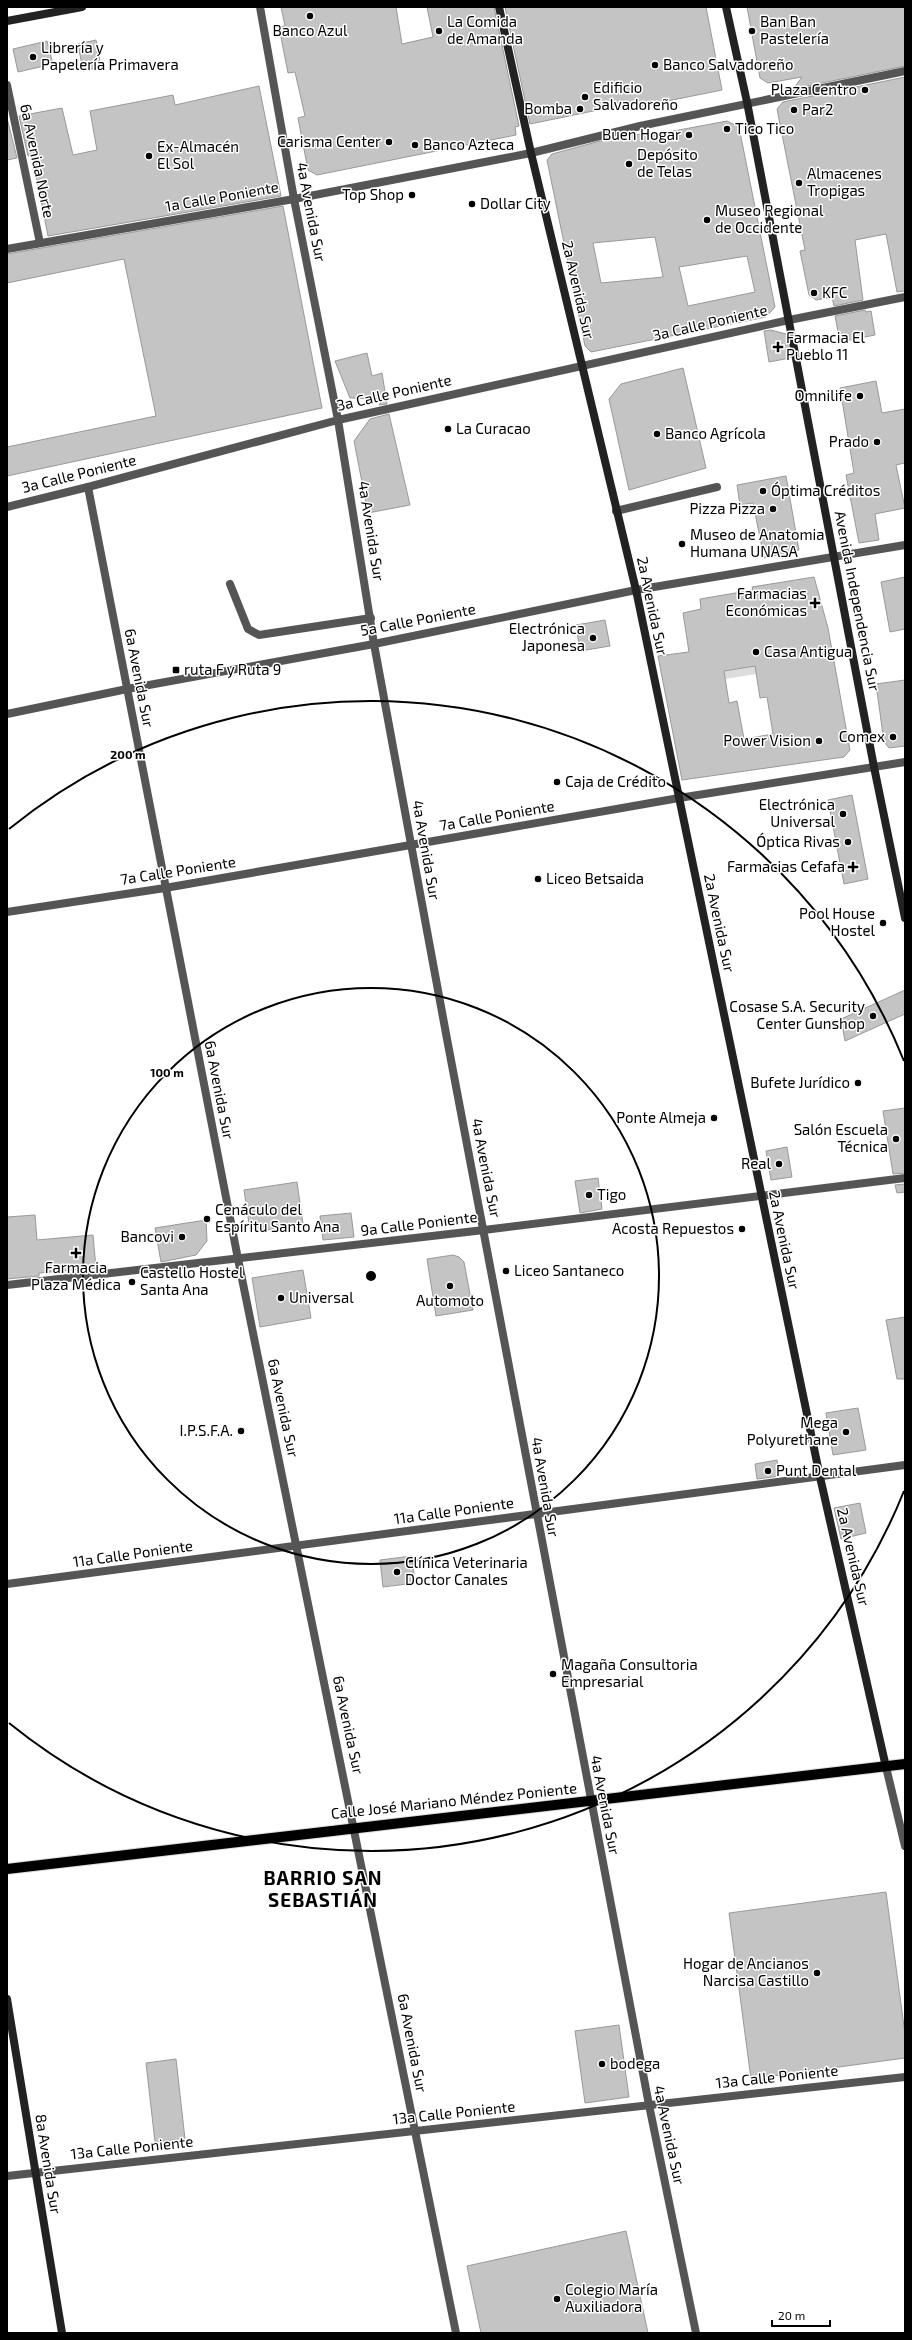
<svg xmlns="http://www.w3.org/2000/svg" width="912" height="2340" font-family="'Exo 2',sans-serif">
<rect width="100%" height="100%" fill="#fff"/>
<path fill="#dcdcdc" d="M753,655L756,674L725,679L724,671L735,669Z"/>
<g fill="#c4c4c4" stroke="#999" fill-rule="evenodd">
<path d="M281,7H396L402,44L433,37L427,7H494L519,126L515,127L516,135L317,175L308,170L298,118L305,116L295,72L288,73L279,27L285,26Z"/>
<path d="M505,7H706L722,90L638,107L637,102L530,124Z"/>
<path d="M747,7H905V66L793,89L802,77L768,83L760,78Z"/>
<path d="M96,40L101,67L83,71L78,44Z"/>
<path d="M47,41L53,64L18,72L13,49Z"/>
<path d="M905,77V291L897,292L886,234L855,240L863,300L834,306L832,297L816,300L809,295L800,251L805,250L777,109L783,102Z"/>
<path d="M259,86L281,196L48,236L32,155L28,156L19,116L62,108L73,155L97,150L90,111L173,95L175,105Z"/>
<path d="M7,118L17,158L7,160Z"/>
<path d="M727,121L739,127L775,307L766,317L591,352L585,346L547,160L552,154L600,141L647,133V136ZM655,237L663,277L601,283L593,243ZM747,256L755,292L688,306L679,267Z"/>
<path d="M283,206L322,408L7,476V447L156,416L124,259L7,283V254Z"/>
<path d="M865,310L866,312L871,311L875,335L840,342L835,316Z"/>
<path d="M771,330L786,334L790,358L769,362L764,331Z"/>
<path d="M367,353L372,376L382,373L387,404L379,405L383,399L350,398L335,361Z"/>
<path d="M683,368L706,468L629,490L609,399L621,384Z"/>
<path d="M876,381L882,413L905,409V463L896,465L905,508L875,514L879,540L859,543L846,475L854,473L840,388Z"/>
<path d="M389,414L410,505L368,513L354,441L370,419Z"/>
<path d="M786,476L799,550L764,558L753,503L740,505L737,485Z"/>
<path d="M814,577L828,628L850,750L844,757L682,780L658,656L689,652L683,613L701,609L700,599L753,590L752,587ZM755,666L760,698L767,697L773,734L744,739L737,701L729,703L724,671Z"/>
<path d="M905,577V629L890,632L881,582Z"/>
<path d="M605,620L610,646L580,651L576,625Z"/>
<path d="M905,680V746L889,748L884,742L876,684Z"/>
<path d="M852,795L868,879L844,884L828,800Z"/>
<path d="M905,990V1014L845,1041L841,1019Z"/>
<path d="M905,1108V1173L893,1174L883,1111Z"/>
<path d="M787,1147L792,1177L771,1180L766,1151Z"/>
<path d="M598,1178L602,1209L580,1213L575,1181Z"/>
<path d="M297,1182L303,1224L260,1231L253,1228L249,1224L244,1190Z"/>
<path d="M905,1184V1192L897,1193L895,1185Z"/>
<path d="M351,1213L354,1237L323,1240L320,1216Z"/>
<path d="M35,1215L37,1240L93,1235L96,1268L39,1273V1276L7,1279V1217Z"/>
<path d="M206,1220L207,1241L196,1255L161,1262L155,1228Z"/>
<path d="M453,1255L459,1257L464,1262L473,1310L436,1316L427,1259Z"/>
<path d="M303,1270L311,1318L260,1327L252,1278Z"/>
<path d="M905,1317V1379H897L886,1320Z"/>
<path d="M858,1408L866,1450L833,1455L826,1413Z"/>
<path d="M777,1460L780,1476L757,1479L755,1464Z"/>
<path d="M860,1503L866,1533L841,1539L834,1508Z"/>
<path d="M412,1556L415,1583L383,1587L380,1560Z"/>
<path d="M886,1892L905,2034V2058L751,2079L729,1913Z"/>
<path d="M619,2025L629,2097L585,2103L575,2031Z"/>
<path d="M176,2059L185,2139L155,2142L146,2063Z"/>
<path d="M626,2231L648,2333H481L467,2266Z"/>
</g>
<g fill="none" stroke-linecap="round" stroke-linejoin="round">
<g stroke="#dbdbdb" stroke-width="12">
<path id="primary" d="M7,1869L905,1764"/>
</g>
<g stroke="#555" stroke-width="8">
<path d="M616,511L717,487"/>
<path d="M230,584L248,629L259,635L371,618"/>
</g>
<g stroke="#555" stroke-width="8">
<path d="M260,7L294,199L338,420L374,644L447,1039L649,2105L696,2333"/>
<path d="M7,85L40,243"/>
<path d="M7,249L294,199L531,153L640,126L905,71"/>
<path d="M88,487L238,1259L456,2333"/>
<path d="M7,507L88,487L338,420L789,320L905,297"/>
<path d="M7,714L127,689L374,644L636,590L905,545"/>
<path d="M7,912L165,888L679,798L905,762"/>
<path d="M7,1285L484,1230L905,1178"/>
<path d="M7,1584L905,1465"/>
<path d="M886,1767L905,1846"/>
<path d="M7,2176L905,2077"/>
</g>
<g stroke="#222" stroke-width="8">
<path d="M499,7L531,153L636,590L820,1477L886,1767"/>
<path d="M726,7L747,102L874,767L905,918"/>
<path d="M7,21L82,7"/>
<path d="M7,1999L62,2333"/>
</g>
<use href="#primary" stroke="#000" stroke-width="10"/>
</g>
<g fill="none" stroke="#000" stroke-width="2">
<circle cx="371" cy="1276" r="288"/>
<path d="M904 1491A575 575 0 0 1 9 1723M9 829A575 575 0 0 1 904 1061"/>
</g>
<g fill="#000" stroke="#fff" stroke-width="1.5">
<circle cx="310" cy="16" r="4"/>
<circle cx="439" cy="31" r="4"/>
<circle cx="752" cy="31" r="4"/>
<circle cx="33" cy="57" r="4"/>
<circle cx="655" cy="65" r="4"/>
<circle cx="865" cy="90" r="4"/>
<circle cx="585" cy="97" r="4"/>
<circle cx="580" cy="109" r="4"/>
<circle cx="794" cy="110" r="4"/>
<circle cx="727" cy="129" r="4"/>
<circle cx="689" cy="135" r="4"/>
<circle cx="389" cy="142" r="4"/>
<circle cx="415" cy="145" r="4"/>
<circle cx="149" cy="156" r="4"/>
<circle cx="629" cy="164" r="4"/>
<circle cx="799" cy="183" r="4"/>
<circle cx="412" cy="195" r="4"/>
<circle cx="472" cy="204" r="4"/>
<circle cx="707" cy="220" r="4"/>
<circle cx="814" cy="293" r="4"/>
<path d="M776 341h4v4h4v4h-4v4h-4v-4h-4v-4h4z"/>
<circle cx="860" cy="396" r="4"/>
<circle cx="448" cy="429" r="4"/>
<circle cx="657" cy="434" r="4"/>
<circle cx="877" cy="442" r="4"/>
<circle cx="763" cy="491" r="4"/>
<circle cx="773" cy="509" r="4"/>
<circle cx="682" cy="544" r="4"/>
<path d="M813 597h4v4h4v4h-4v4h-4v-4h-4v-4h4z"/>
<circle cx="593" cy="638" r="4"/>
<circle cx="756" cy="652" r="4"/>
<rect x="172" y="666" width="8" height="8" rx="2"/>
<circle cx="893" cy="737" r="4"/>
<circle cx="819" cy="741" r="4"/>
<circle cx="557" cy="782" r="4"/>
<circle cx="843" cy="814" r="4"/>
<circle cx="848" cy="842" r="4"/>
<path d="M851 861h4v4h4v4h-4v4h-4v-4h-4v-4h4z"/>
<circle cx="538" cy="879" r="4"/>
<circle cx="883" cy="923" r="4"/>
<circle cx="873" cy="1016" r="4"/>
<circle cx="858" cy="1083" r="4"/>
<circle cx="714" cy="1118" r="4"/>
<circle cx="896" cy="1139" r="4"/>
<circle cx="779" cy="1164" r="4"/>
<circle cx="589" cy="1195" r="4"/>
<circle cx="207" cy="1219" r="4"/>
<circle cx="742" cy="1229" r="4"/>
<circle cx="182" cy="1237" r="4"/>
<path d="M74 1247h4v4h4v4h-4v4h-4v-4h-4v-4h4z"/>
<circle cx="506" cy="1271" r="4"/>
<circle cx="132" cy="1282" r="4"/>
<circle cx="450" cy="1286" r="4"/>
<circle cx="281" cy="1298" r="4"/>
<circle cx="241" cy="1431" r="4"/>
<circle cx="846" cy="1432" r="4"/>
<circle cx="768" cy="1471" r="4"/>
<circle cx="397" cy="1572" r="4"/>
<circle cx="553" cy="1674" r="4"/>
<circle cx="817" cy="1973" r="4"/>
<circle cx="602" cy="2064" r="4"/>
<circle cx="557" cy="2299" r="4"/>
</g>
<g text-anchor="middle" stroke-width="3" stroke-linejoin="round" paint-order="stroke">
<g font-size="15" fill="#000" stroke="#fff" text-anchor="start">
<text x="447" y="27">La Comida<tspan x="447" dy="17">de Amanda</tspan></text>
<text x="760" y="27">Ban Ban<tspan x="760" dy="17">Pastelería</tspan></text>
<text x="310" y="36" text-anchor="middle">Banco Azul</text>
<text x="41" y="53">Librería y<tspan x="41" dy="17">Papelería Primavera</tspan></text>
<text x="663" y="70">Banco Salvadoreño</text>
<text x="593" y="93">Edificio<tspan x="593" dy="17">Salvadoreño</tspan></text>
<text x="857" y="95" text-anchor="end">Plaza Centro</text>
<text x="572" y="114" text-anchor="end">Bomba</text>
<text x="802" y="115">Par2</text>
<text x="735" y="134">Tico Tico</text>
<text x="681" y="140" text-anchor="end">Buen Hogar</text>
<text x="381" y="147" text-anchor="end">Carisma Center</text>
<text x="423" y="150">Banco Azteca</text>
<text x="157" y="152">Ex-Almacén<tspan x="157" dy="17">El Sol</tspan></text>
<text x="637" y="160">Depósito<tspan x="637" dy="17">de Telas</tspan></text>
<text x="807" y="179">Almacenes<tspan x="807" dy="17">Tropigas</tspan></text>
<text x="404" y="200" text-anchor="end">Top Shop</text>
<text x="480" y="209">Dollar City</text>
<text x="715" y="216">Museo Regional<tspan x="715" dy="17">de Occidente</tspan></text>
<text x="822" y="298">KFC</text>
<text x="786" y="343">Farmacia El<tspan x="786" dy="17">Pueblo 11</tspan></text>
<text x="852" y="401" text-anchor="end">Omnilife</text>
<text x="456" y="434">La Curacao</text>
<text x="665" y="439">Banco Agrícola</text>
<text x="869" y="447" text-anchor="end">Prado</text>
<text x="771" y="496">Óptima Créditos</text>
<text x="765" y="514" text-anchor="end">Pizza Pizza</text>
<text x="690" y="540">Museo de Anatomia<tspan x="690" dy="17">Humana UNASA</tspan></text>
<text x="807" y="599" text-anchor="end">Farmacias<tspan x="807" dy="17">Económicas</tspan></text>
<text x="585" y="634" text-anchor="end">Electrónica<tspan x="585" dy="17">Japonesa</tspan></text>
<text x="764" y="657">Casa Antigua</text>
<text x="184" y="675">ruta F y Ruta 9</text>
<text x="885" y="742" text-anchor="end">Comex</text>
<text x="811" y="746" text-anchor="end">Power Vision</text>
<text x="565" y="787">Caja de Crédito</text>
<text x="835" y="810" text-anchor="end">Electrónica<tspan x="835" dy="17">Universal</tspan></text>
<text x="840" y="847" text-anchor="end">Óptica Rivas</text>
<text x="845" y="872" text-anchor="end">Farmacias Cefafa</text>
<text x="546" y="884">Liceo Betsaida</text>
<text x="875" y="919" text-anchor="end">Pool House<tspan x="875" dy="17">Hostel</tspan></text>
<text x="865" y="1012" text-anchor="end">Cosase S.A. Security<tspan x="865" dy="17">Center Gunshop</tspan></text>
<text x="850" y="1088" text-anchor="end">Bufete Jurídico</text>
<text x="706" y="1123" text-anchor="end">Ponte Almeja</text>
<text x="888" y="1135" text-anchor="end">Salón Escuela<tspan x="888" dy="17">Técnica</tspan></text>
<text x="771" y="1169" text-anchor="end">Real</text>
<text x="597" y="1200">Tigo</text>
<text x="215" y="1215">Cenáculo del<tspan x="215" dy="17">Espíritu Santo Ana</tspan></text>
<text x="734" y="1234" text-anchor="end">Acosta Repuestos</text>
<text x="174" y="1242" text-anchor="end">Bancovi</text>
<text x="76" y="1273" text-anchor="middle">Farmacia<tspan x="76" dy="17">Plaza Médica</tspan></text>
<text x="514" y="1276">Liceo Santaneco</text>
<text x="140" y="1278">Castello Hostel<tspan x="140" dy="17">Santa Ana</tspan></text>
<text x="289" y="1303">Universal</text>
<text x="450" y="1306" text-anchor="middle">Automoto</text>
<text x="838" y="1428" text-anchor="end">Mega<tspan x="838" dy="17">Polyurethane</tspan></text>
<text x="233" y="1436" text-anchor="end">I.P.S.F.A.</text>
<text x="776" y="1476">Punt Dental</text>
<text x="405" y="1568">Clínica Veterinaria<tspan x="405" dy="17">Doctor Canales</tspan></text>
<text x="561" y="1670">Magaña Consultoria<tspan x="561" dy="17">Empresarial</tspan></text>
<text x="809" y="1969" text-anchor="end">Hogar de Ancianos<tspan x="809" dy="17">Narcisa Castillo</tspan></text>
<text x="610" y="2069">bodega</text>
<text x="565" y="2295">Colegio María<tspan x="565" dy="17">Auxiliadora</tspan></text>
</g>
<g font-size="15" fill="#000" stroke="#fff">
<text transform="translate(37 161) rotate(78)" y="5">6a Avenida Norte</text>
<text transform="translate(222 197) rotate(-10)" y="5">1a Calle Poniente</text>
<text transform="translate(311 212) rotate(79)" y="5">4a Avenida Sur</text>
<text transform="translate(578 290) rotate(77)" y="5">2a Avenida Sur</text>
<text transform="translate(710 323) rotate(-13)" y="5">3a Calle Poniente</text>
<text transform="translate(394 393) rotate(-13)" y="5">3a Calle Poniente</text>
<text transform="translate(79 474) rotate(-14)" y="5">3a Calle Poniente</text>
<text transform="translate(371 531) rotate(81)" y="5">4a Avenida Sur</text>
<text transform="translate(857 601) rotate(79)" y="5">Avenida Independencia Sur</text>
<text transform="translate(652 606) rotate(78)" y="5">2a Avenida Sur</text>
<text transform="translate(418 620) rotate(-11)" y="5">5a Calle Poniente</text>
<text transform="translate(139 678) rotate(79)" y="5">6a Avenida Sur</text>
<text transform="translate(497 816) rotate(-10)" y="5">7a Calle Poniente</text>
<text transform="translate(426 850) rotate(80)" y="5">4a Avenida Sur</text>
<text transform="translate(178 871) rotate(-9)" y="5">7a Calle Poniente</text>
<text transform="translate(719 923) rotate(78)" y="5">2a Avenida Sur</text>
<text transform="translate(219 1090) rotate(79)" y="5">6a Avenida Sur</text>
<text transform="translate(486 1168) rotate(79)" y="5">4a Avenida Sur</text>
<text transform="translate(419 1224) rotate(-7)" y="5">9a Calle Poniente</text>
<text transform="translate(784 1240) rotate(78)" y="5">2a Avenida Sur</text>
<text transform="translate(283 1408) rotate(78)" y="5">6a Avenida Sur</text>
<text transform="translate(545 1487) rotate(80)" y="5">4a Avenida Sur</text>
<text transform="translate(454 1511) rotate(-8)" y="5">11a Calle Poniente</text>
<text transform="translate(133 1554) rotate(-8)" y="5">11a Calle Poniente</text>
<text transform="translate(853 1557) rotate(77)" y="5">2a Avenida Sur</text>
<text transform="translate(348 1725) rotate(78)" y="5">6a Avenida Sur</text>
<text transform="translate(454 1801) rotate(-6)" y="5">Calle José Mariano Méndez Poniente</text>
<text transform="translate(605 1805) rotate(79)" y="5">4a Avenida Sur</text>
<text transform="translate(412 2043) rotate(79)" y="5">6a Avenida Sur</text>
<text transform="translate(777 2077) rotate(-6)" y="5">13a Calle Poniente</text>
<text transform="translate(454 2113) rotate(-6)" y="5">13a Calle Poniente</text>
<text transform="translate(669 2135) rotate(78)" y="5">4a Avenida Sur</text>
<text transform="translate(132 2148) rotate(-6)" y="5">13a Calle Poniente</text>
<text transform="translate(48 2164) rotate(81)" y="5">8a Avenida Sur</text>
</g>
<g font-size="19" font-weight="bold" letter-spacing="1" fill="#000" stroke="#fff">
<text x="323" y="1885">BARRIO SAN<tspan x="323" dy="22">SEBASTIÁN</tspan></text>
</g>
</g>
<circle cx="371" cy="1276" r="6" fill="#000" stroke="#fff" stroke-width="2"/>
<g font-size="12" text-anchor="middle" font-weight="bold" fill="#000" stroke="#fff" stroke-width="3" stroke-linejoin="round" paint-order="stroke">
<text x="128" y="759">200 m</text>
<text x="167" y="1077">100 m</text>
</g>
<rect width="912" height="2340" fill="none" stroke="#000000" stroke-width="16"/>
<path d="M772 2320v6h58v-6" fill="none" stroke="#000000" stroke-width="2"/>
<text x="778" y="2320" font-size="12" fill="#000000" stroke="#ffffff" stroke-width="3" paint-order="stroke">20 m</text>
</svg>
